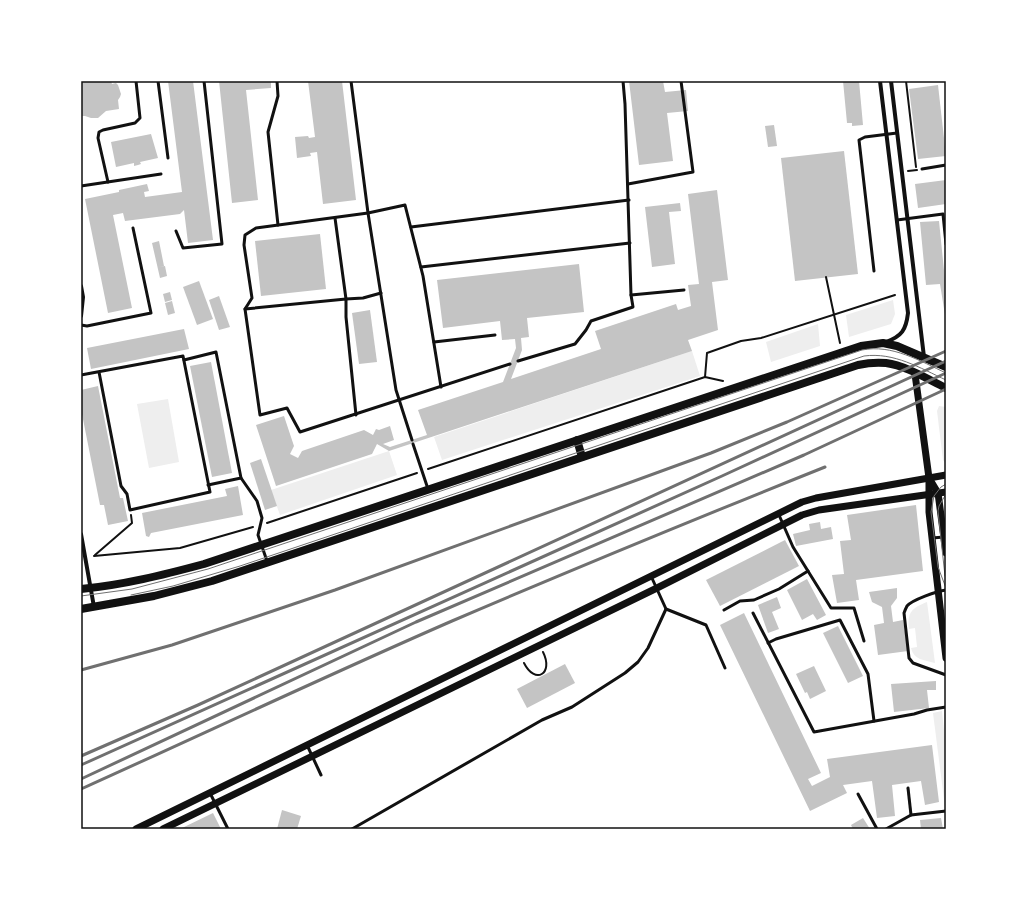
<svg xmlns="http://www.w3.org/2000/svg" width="1027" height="910" font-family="'PT Sans',sans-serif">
<rect width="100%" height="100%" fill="#fff"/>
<g fill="#eee">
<path d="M893,300L895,314L891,324L849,337L846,315Z"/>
<path d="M818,324L820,346L771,362L766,342Z"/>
<path d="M692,351L700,376L442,460L434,437Z"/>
<path d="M168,399L179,462L149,468L137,404Z"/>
<path d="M939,406L946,407V464L943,460L937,411Z"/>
<path d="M389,451L397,475L280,515L271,490Z"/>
<path d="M927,602L935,663C924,660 914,660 911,648L917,647L915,628L909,629C907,612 912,608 927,602Z"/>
<path d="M942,711L946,750V806L945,807L933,713Z"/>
</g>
<g fill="#c4c4c4">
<path d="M81,81H111L112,84L116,83L118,85L121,94L120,97L118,100L119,109L106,111L98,118H91L85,116H81Z"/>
<path d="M168,81H193L213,240L188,243L184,210L180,214L125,221L123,213L113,215L132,308L108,313L85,199L119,192V190L147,184L149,191L144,192L145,197L182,192Z"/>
<path d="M219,81H271V88L246,90L258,200L232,203Z"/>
<path d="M308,81H342L356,200L323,204L317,152L310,153L311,156L297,158L295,137L308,136L309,138L315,137Z"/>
<path d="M629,81H663L665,92L686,90L688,111L667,113L673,161L639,165Z"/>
<path d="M843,81H859L863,125L852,126V123H847Z"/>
<path d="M938,85L946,156L918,159L909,89Z"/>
<path d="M774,125L777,146L768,147L765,126Z"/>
<path d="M151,134L158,158L140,162L141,164L138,165L134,166V163L116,167L111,142Z"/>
<path d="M844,151L858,274L795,281L781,158Z"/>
<path d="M946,180V204L918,208L915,184Z"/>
<path d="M717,190L728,280L712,282L718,330L688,340L692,351L389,451L377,444L372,454L276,486L256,425L284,416L294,446L290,454L298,458L302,451L364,430L373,435L376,429L379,430L390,426L394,440L383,444L390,447L427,435L418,410L503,382L516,348L515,339L502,340L500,321L443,328L437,280L579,264L584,312L527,318L529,337L521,338L522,350L511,379L601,349L595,331L676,304L678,310L691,306L688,285L699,284L688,194Z"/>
<path d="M680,203L681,211L669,212L675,264L652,267L645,207Z"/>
<path d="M939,221L946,290L945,315L940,284L926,285L920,222Z"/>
<path d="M320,234L326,289L261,296L255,241Z"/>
<path d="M159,241L164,266L159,267L165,266L167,276L160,278L152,243Z"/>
<path d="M199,281L213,319L197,325L183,287Z"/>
<path d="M170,292L172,300L165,302L163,294Z"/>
<path d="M219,296L230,327L219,330L209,300Z"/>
<path d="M172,301L175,313L168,315L165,303Z"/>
<path d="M370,310L377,362L359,364L352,313Z"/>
<path d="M184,329L189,349L91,369L87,348Z"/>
<path d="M211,362L232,473L212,477L190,366Z"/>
<path d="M98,386L120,498H123L128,521L108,525L104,505H100L81,409V390Z"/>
<path d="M261,459L277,506L265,510L250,463Z"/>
<path d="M238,486L243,515L151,533L149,537L146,536L142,513L227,496L225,489Z"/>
<path d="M916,505L923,571L856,580L859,600L837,603L832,575L844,574L840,541L851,540L847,515Z"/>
<path d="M820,522L821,529L831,527L833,539L796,546L793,534L810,530L809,524Z"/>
<path d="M785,540L799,566L720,606L706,580Z"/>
<path d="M807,579L826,615L817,620L813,614L802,620L787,590Z"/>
<path d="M897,588V598L891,606L893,622L903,620L908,651L878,655L874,625L884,623L882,607L872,602L869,592Z"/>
<path d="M777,597L781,608L772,612L779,629L768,633L758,605Z"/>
<path d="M744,613L821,773L808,779L812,786L830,777L827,759L932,745L939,802L925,805L921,781L892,785L895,816L877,818L872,781L843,785L847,793L810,811L720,625Z"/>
<path d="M838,626L863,676L848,683L823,633Z"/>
<path d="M565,664L575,683L527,708L517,689Z"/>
<path d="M814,666L826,691L810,699L807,692L805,693L796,674Z"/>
<path d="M936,681V690H927L929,708L894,712L891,684Z"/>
<path d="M282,810L301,816L297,829H277Z"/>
<path d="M213,813L221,829H180Z"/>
<path d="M863,818L870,829H853L851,825Z"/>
<path d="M941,818L943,829H921L920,820Z"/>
</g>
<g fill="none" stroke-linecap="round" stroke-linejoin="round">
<g stroke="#111" stroke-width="2">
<path d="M906,81L916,167"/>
<path d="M908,171L917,170"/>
<path d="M826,277L840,343"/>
<path d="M705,377L707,353L741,341L761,338L895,295"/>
<path d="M428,469L705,377L723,381"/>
<path d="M267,523L417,473"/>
<path d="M95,555L132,523L131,515"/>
<path d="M94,556L180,548L253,527"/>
<path d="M524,663C535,685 554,674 543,652"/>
</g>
<g stroke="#111" stroke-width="3">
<path d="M158,81L168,158"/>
<path d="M277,81L278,96L268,132L278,225"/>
<path d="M351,81L368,213L256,228L245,235L244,245L252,298L245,309L260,415L287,408L300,432L510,364"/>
<path d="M922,169L946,165"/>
<path d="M108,182L98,138L99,132L103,130L135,123L140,118L136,81"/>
<path d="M628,184L693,172L681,81"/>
<path d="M81,186L161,174"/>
<path d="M335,218L346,299L363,298L381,293"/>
<path d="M897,220L943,214L946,244"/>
<path d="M411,227L629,200"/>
<path d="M176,231L183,248L222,244L204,81"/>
<path d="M421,267L630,243"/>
<path d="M874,271L859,140L865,137L897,133"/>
<path d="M631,295L684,290"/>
<path d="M245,309L346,299V317L356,415"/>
<path d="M81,325L87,326L151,313L133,228"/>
<path d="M434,342L495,335"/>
<path d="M184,360L216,352L241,478L208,485"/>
<path d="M518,361L575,344L586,330L591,321L633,307L631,295L625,104L623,81"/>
<path d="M81,375L183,356L210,492L130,510L127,494L121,486L99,372"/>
<path d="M412,440L396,390L368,213L405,205L423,276L441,387"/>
<path d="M413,444L428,489"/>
<path d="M241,478L257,501L262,518L258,535L267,561"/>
<path d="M779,515L793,547L831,608H854L864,641"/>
<path d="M932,538L944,537"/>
<path d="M651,576L666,609L706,625L725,668"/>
<path d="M946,590C937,591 912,600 907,606C906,608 905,610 904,613L909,658L913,663L946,675"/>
<path d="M724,610L740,601L754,600L779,589L808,571"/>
<path d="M753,613L814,732L914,714L927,710L946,707"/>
<path d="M768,643L776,639L840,620L868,674L874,721"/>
<path d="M307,745L321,775"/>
<path d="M908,788L911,815"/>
<path d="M210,793L228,829"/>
<path d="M858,794L877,829"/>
<path d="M352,829L542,720L572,707L625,673L638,662L648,648L666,609"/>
<path d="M886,829L911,815L946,811"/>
</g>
<g stroke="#111" stroke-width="4">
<path d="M880,81L908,313C906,330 902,336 886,342"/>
<path d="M891,81L924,357"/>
<path d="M81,286L83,297L81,316"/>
<path d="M81,534L94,607"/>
</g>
<g stroke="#111" stroke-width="7">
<path d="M915,374L929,478V512L946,658"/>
<path d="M929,478L938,493L946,553"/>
<path d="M136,829L802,502L816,498L946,475"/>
<path d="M163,829L657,588L802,515L819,510L946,492"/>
</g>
<g stroke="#111" stroke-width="8">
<path d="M577,440L582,457"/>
<path d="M81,589C123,585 163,575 204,564L861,346L883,343L897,346L946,367"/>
<path d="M81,609L154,596L212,581L858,365C867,363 876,362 886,363C907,366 927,379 946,388"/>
</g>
<g stroke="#707070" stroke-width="1">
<path d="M946,484L941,487L934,496L931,512L938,567L946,588"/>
<path d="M945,576L938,511L939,506L946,494"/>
<path d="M131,595L173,586L240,566L864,356C894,352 920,368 946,380"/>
<path d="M81,596L132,589L208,569L862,350C892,344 920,361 946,373"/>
</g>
<g stroke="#707070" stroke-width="3">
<path d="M81,670L172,645L335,590L711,453L787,422L946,351"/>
<path d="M81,756L198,705L946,361"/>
<path d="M81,765L722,476L946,373"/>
<path d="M81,779L416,622L804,455L946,389"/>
<path d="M81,789C205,733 328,675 452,621C576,568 700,517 825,467"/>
</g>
</g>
<rect width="1027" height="910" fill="none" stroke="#ffffff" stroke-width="164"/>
<rect x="82" y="82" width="863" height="746" fill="none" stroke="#111" stroke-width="1.5"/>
</svg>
